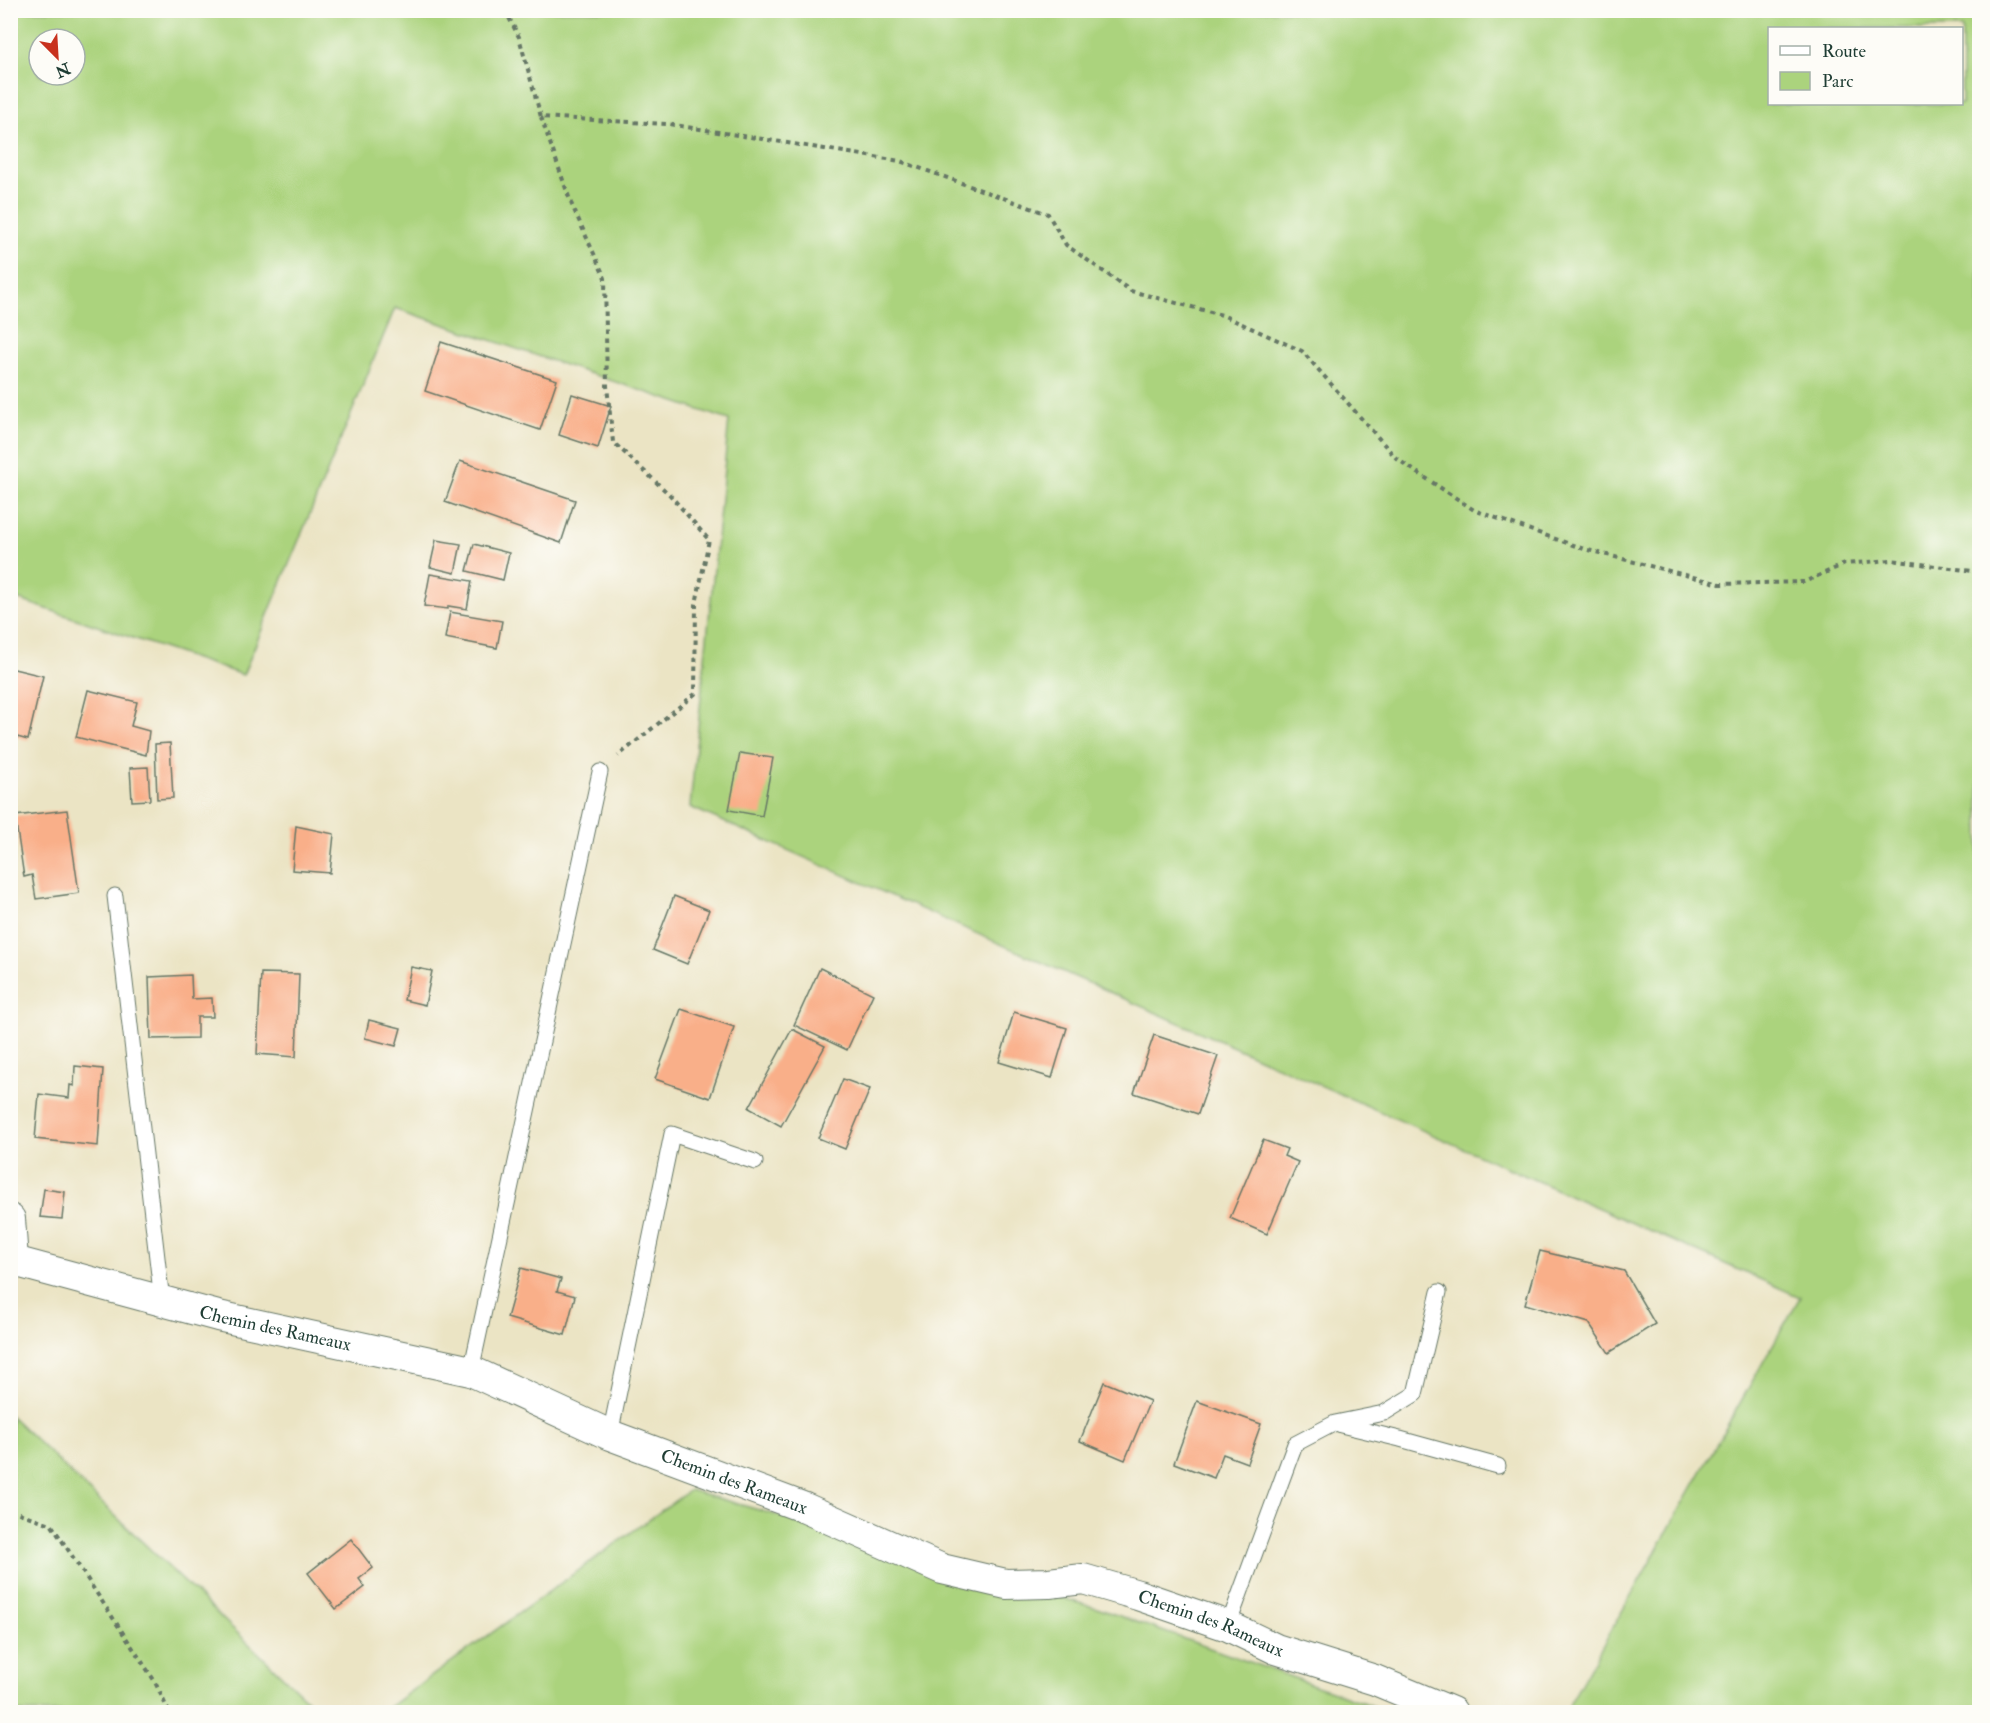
<svg xmlns="http://www.w3.org/2000/svg" width="1990" height="1723" font-family="'IM FELL Double Pica',serif">
<rect width="100%" height="100%" fill="#fdfcf7"/>
<filter id="ink" filterUnits="userSpaceOnUse"><feTurbulence type="fractalNoise" baseFrequency=".0167" numOctaves="2"/><feDisplacementMap in="SourceGraphic" scale="12" xChannelSelector="R" yChannelSelector="G"/><feConvolveMatrix kernelMatrix="1 2 1 2 8 2 1 2 1" color-interpolation-filters="sRGB"/></filter>
<filter id="wash" filterUnits="userSpaceOnUse"><feTurbulence type="fractalNoise" baseFrequency=".008" numOctaves="4" result="noise"/><feDisplacementMap in="SourceGraphic" scale="24" xChannelSelector="R" yChannelSelector="G"/><feGaussianBlur stdDeviation="1.35" result="paint"/><feColorMatrix in="noise" values="0 0 0 0 0 0 0 0 0 0 0 0 0 0 0 0 0 1.4 0 .05"/><feComposite in="paint" operator="in"/></filter>
<g filter="url(#wash)">
<rect width="100%" height="100%" fill="#ebe4c4"/>
<g fill="#abd37d" stroke="#658858" stroke-width="1.5" fill-rule="evenodd">
<path d="M11,11H1979V1712H1565L1800,1297L690,807L729,420L395,308L243,675L11,597ZM1770,28H1962V104H1770ZM39,39H75V75H39Z"/>
<path d="M11,1416L320,1712H11Z"/>
<path d="M690,1490L1097,1608L1390,1712H382Z"/>
</g>
<g id="blocks">
<g fill="#f9af89">
<path d="M441,342L557,380L540,430L425,391Z"/>
<path d="M572,394L611,406L598,448L559,435Z"/>
<path d="M460,461L575,500L561,543L445,502Z"/>
<path d="M436,540L461,544L455,573L430,567Z"/>
<path d="M474,544L509,553L503,580L467,571Z"/>
<path d="M430,574L472,581L467,609L448,606V609L424,606Z"/>
<path d="M450,612L502,621L497,648L445,638Z"/>
<path d="M10,668L43,676L28,740L10,735Z"/>
<path d="M88,690L137,702L131,726L149,731L146,755L76,737Z"/>
<path d="M170,743L173,798L157,799L155,744Z"/>
<path d="M740,753L773,758L762,816L729,810Z"/>
<path d="M148,767L150,800L132,801L130,768Z"/>
<path d="M67,810L79,893L36,899L32,875L24,877L15,816Z"/>
<path d="M296,826L334,834L330,873L292,870Z"/>
<path d="M674,896L709,910L687,964L653,950Z"/>
<path d="M411,967L432,971L425,1005L404,1000Z"/>
<path d="M820,968L873,994L847,1050L794,1025Z"/>
<path d="M261,973L299,974L296,1057L257,1054Z"/>
<path d="M191,975L192,999L212,998L213,1017H197V1038L151,1039L149,977Z"/>
<path d="M681,1009L734,1027L710,1098L655,1079Z"/>
<path d="M1014,1012L1067,1028L1052,1078L999,1062Z"/>
<path d="M369,1020L401,1028L396,1046L365,1038Z"/>
<path d="M792,1029L825,1046L781,1126L749,1108Z"/>
<path d="M1154,1035L1218,1056L1198,1114L1134,1093Z"/>
<path d="M75,1066L103,1069L98,1146L35,1139L39,1094L69,1098L70,1085L74,1086Z"/>
<path d="M843,1079L870,1089L845,1149L818,1138Z"/>
<path d="M1263,1140L1287,1149L1284,1156L1298,1162L1267,1234L1230,1218Z"/>
<path d="M44,1189L65,1192L62,1219L40,1217Z"/>
<path d="M1540,1251L1624,1271L1655,1324L1609,1353L1589,1323L1525,1304Z"/>
<path d="M521,1268L561,1279L557,1291L575,1296L565,1335L507,1318Z"/>
<path d="M1104,1382L1150,1401L1125,1460L1080,1441Z"/>
<path d="M1197,1401L1261,1424L1247,1463L1223,1454L1214,1478L1174,1463Z"/>
<path d="M351,1539L373,1568L359,1579L365,1587L336,1609L308,1573Z"/>
</g>
</g>
</g>
<g filter="url(#ink)">
<use href="#blocks" fill-opacity="0" stroke="#676" stroke-width="1.5"/>
<g fill="none" stroke-linecap="round" stroke-linejoin="round">
<g stroke="#676" stroke-width="17">
<g id="service">
<path d="M115,896L162,1301"/>
<path d="M471,1371L600,772"/>
<path d="M1341,1425L1400,1439L1498,1466"/>
<path d="M610,1435L672,1134L755,1162"/>
<path d="M1228,1626L1295,1444L1335,1423L1384,1413L1415,1394L1439,1292"/>
</g>
</g>
<g stroke="#676" stroke-width="32">
<g id="minor">
<path d="M10,1219L13,1260"/>
<path id="s1" d="M10,1260L218,1316L471,1371L610,1435L805,1508L942,1569L1006,1584L1049,1583L1083,1579L1138,1595L1228,1626L1276,1649L1375,1680L1452,1712"/>
</g>
</g>
<g stroke="#676" stroke-width="4" stroke-dasharray="4.5 4.5" stroke-linecap="butt">
<path d="M505,10L519,37L541,117L668,124L900,161L1048,214L1066,245L1131,291L1222,315L1302,351L1397,459L1474,510L1584,549L1720,584L1804,582L1845,564L1891,560L1980,572"/>
<path d="M541,117L571,203L605,278L607,386L613,442L670,495L709,540L696,604L695,694L618,756"/>
<path d="M10,1510L51,1524L154,1680L169,1712"/>
</g>
<use href="#service" stroke="#fff" stroke-width="15"/>
<use href="#minor" stroke="#fff" stroke-width="30"/>
</g>
</g>
<g text-anchor="middle" stroke-width="4.5" stroke-linejoin="round" paint-order="stroke">
<g font-size="18" fill="#1f3d34" stroke="#fdfcf7">
<text dy="6" stroke="none"><textPath href="#s1" startOffset="274">Chemin des Rameaux</textPath></text>
<text dy="6" stroke="none"><textPath href="#s1" startOffset="760">Chemin des Rameaux</textPath></text>
<text dy="6" stroke="none"><textPath href="#s1" startOffset="1264">Chemin des Rameaux</textPath></text>
</g>
</g>
<rect width="1990" height="1723" fill="none" stroke="#fdfcf7" stroke-width="36"/>
<rect x="1768" y="27" width="195" height="78" fill="#fdfcf7" stroke="#a4b0a9" stroke-width="1.5"/>
<rect x="1780" y="46" width="30" height="9" fill="#ffffff" stroke="#a4b0a9" stroke-width="1.5"/>
<text x="1822" y="57" font-size="18" fill="#1f3d34">Route</text>
<rect x="1780" y="72" width="30" height="18" fill="#abd37d" stroke="#a4b0a9" stroke-width="1.5"/>
<text x="1822" y="87" font-size="18" fill="#1f3d34">Parc</text>
<g transform="translate(57 57) rotate(156)"><circle r="28" fill="#fdfcf7" stroke="#a4b0a9" stroke-width="1.5"/>
<path d="M0-4.5L10 22L0 15L-10 22Z" fill="#c8321e"/>
<text y="-9" font-size="16" font-weight="bold" text-anchor="middle" fill="#1f3d34">N</text>
</g>
</svg>
